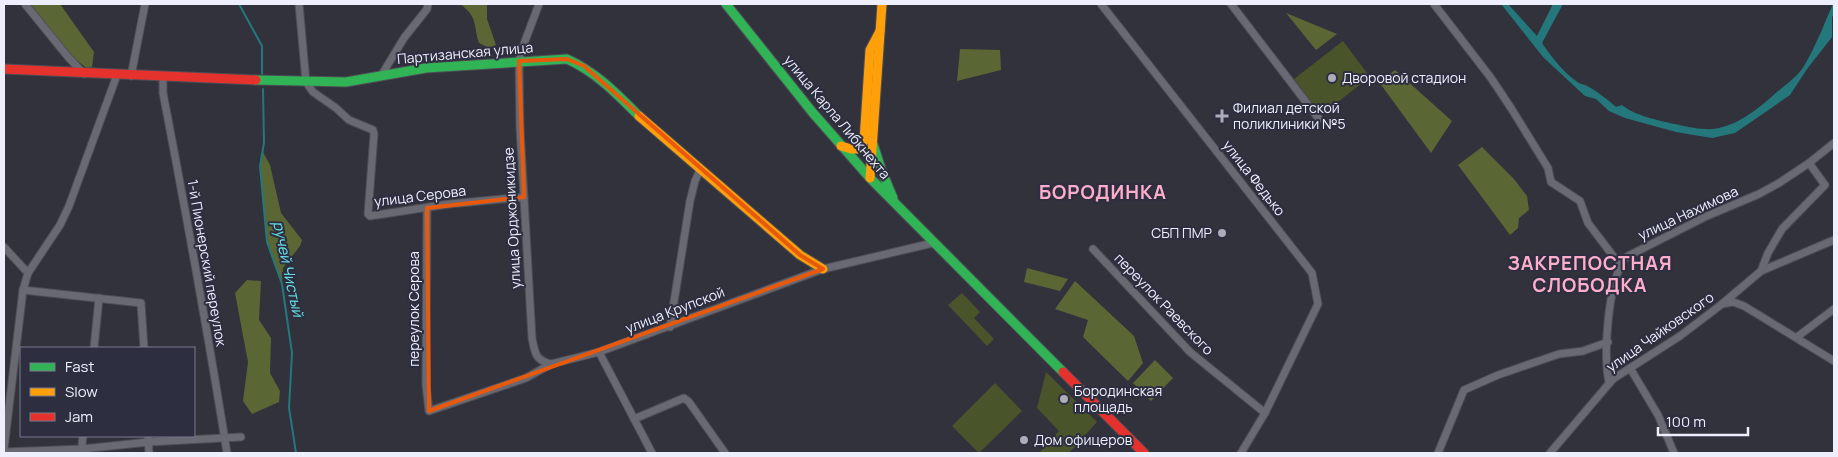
<svg xmlns="http://www.w3.org/2000/svg" width="1838" height="457" font-family="Manrope,sans-serif">
<style>
.green{fill:#4a542a}
.forest{fill:#5b6635}
.water{fill:#24787c}
.lines{fill:none;stroke-linecap:round;stroke-linejoin:round}
.stream{stroke:#24787c;stroke-width:2}
.street-casing{stroke:#4d4d56;stroke-width:9}
.fast-casing{stroke:#4d4d56;stroke-width:11}
.slow-casing{stroke:#4d4d56;stroke-width:11}
.jam-casing{stroke:#4d4d56;stroke-width:11}
.street{stroke:#686972;stroke-width:7}
.fast{stroke:#30b455;stroke-width:9}
.slow{stroke:#ff9f0a;stroke-width:9}
.jam{stroke:#e5322d;stroke-width:9}
.marked{fill:none;stroke:#e8590c;stroke-width:4;stroke-linejoin:round}
.poi-dot{fill:#acadb9;stroke:#2d2e40;stroke-width:2}
.labels{text-anchor:middle;stroke-width:4;stroke-linejoin:round;paint-order:stroke}
.street-label{font-size:14px;fill:#eeeffc;stroke:#2d2e40}
.poi-label{font-size:14px;fill:#eeeffc;stroke:#2d2e40;text-anchor:start}
.water-label{font-size:15px;font-style:italic;fill:#67e7eb;stroke:#2d2e40}
.district-label{font-size:19px;font-weight:bold;letter-spacing:1px;fill:#feaecb;stroke:#2d2e40}
</style>
<rect width="100%" height="100%" fill="#31323c"/>
<g class="green">
<path d="M1343,41L1370,77L1321,115L1294,79Z"/>
<path d="M962,293L980,312L974,318L994,339L987,346L948,305Z"/>
<path d="M1046,372L1097,422L1069,453H1039L1059,431L1037,408Z"/>
<path d="M995,383L1022,411L979,453L952,426Z"/>
</g>
<g class="forest">
<path d="M28,4H60L94,52L92,67L88,69L68,54Z"/>
<path d="M460,4H487V19L496,45L489,48L479,43C473,24 478,17 460,4Z"/>
<path d="M1286,13L1337,34L1316,50Z"/>
<path d="M960,49L1000,50L1001,70L957,81Z"/>
<path d="M1395,70L1452,121L1431,153L1379,82Z"/>
<path d="M1482,147L1514,179L1527,196L1529,210L1519,218L1518,228L1510,235L1458,165Z"/>
<path d="M263,152L270,165L281,213L302,240L300,246L283,268L282,284L267,242L260,166Z"/>
<path d="M1027,268L1068,279L1060,291L1024,282Z"/>
<path d="M247,280L261,281L259,320L271,338L270,373L280,391L279,402L252,414L243,401L248,362L235,293Z"/>
<path d="M1075,281L1134,336L1143,363L1128,381L1083,337L1088,320L1055,309Z"/>
<path d="M1155,360L1173,378L1151,401L1133,383Z"/>
</g>
<path class="water" d="M1501,4H1508L1537,36L1553,4H1563L1542,43C1550,55 1564,73 1576,81C1579,84 1583,84 1587,86C1597,91 1607,99 1616,107L1622,105C1633,115 1660,121 1675,124C1685,126 1695,129 1705,129C1732,131 1758,109 1777,92C1787,84 1798,76 1804,66C1816,46 1824,24 1833,4L1834,14L1832,17V37L1807,69L1790,95L1735,133L1712,138L1676,132L1625,118L1609,111L1596,99L1585,96L1543,57Z"/>
<g class="lines">
<g class="stream">
<path d="M239,4L262,46V74"/>
<path d="M263,89L264,143L260,166L267,242L282,284L292,353L289,408L296,453"/>
</g>
<g class="street-casing">
<g id="street">
<path d="M25,4L68,57L84,74"/>
<path d="M299,4L306,82L313,92L336,108L349,120L373,130L374,134L368,214L370,216L449,204L524,197"/>
<path d="M539,4L525,41L519,61L520,128L532,338C535,353 535,360 551,364"/>
<path d="M1101,4L1312,273L1318,304L1265,413L1241,453"/>
<path d="M1231,4L1319,119"/>
<path d="M1434,4L1491,78L1511,108L1548,168L1551,182L1580,201L1588,223L1620,265"/>
<path d="M131,76L145,4"/>
<path d="M381,76L404,38L427,9L428,4"/>
<path d="M163,77V93C186,213 208,333 227,453"/>
<path d="M427,208L426,385L429,411L526,378L551,364L599,352L823,269L933,243"/>
<path d="M4,247L28,273"/>
<path d="M1093,249L1190,352L1265,413"/>
<path d="M1761,271L1834,240"/>
<path d="M23,290L141,303L144,348"/>
<path d="M1722,304L1733,302L1744,306L1834,361"/>
<path d="M670,327L690,201L695,181L700,170"/>
<path d="M1797,337L1834,309"/>
<path d="M94,348L99,298"/>
<path d="M599,352L652,453"/>
<path d="M1630,368L1658,415L1674,453"/>
<path d="M1609,383C1603,351 1608,289 1623,260L1628,256L1707,216L1759,194L1779,183L1809,163L1834,143"/>
<path d="M634,419L684,398L689,402L725,453"/>
<path d="M148,436L149,453"/>
<path d="M4,449L23,290L28,273L60,225L69,206L117,75"/>
<path d="M4,452L82,449L149,442L241,437"/>
<path d="M81,453L83,436"/>
<path d="M1438,453L1464,390L1498,375L1559,354L1583,351L1608,342"/>
<path d="M1550,453L1613,379L1680,336L1722,304L1761,271L1768,253L1782,229L1825,185L1809,163"/>
</g>
</g>
<g class="fast-casing">
<g id="fast">
<path d="M726,4L813,113L870,178L1063,372"/>
<path d="M256,80L346,82L426,68L567,59C596,72 617,94 639,116"/>
<path d="M872,141L882,172L893,198"/>
</g>
</g>
<g class="slow-casing">
<g id="slow">
<path d="M639,116L800,255L823,269"/>
<path d="M841,146L851,149H857L864,141L870,50L880,31"/>
<path d="M870,178L882,4"/>
</g>
</g>
<g class="jam-casing">
<g id="jam">
<path d="M4,69L256,80"/>
<path d="M1063,372L1144,453"/>
</g>
</g>
<use href="#street" class="street"/>
<use href="#fast" class="fast"/>
<use href="#slow" class="slow"/>
<use href="#jam" class="jam"/>
</g>
<path class="marked" d="M567,59L584,66L800,255L823,269L429,411L427,208L524,197L519,61Z"/>
<g class="poi-dot">
<circle cx="1332" cy="78" r="5"/>
<path d="M1219.5 108.5h5v5h5v5h-5v5h-5v-5h-5v-5h5z"/>
<circle cx="1222" cy="233" r="5"/>
<circle cx="1064" cy="399" r="5"/>
<circle cx="1024" cy="440" r="5"/>
</g>
<g class="labels">
<g class="street-label">
<text transform="translate(465 53) rotate(-5)" y="5">Партизанская улица</text>
<text transform="translate(837 117) rotate(50)" y="5">улица Карла Либкнехта</text>
<text transform="translate(1254 178) rotate(52)" y="5">улица Федько</text>
<text transform="translate(420 196) rotate(-7)" y="5">улица Серова</text>
<text transform="translate(1688 213) rotate(-25)" y="5">улица Нахимова</text>
<text transform="translate(512 218) rotate(-93)" y="5">улица Орджоникидзе</text>
<text transform="translate(207 263) rotate(80)" y="5">1-й Пионерский переулок</text>
<text transform="translate(1164 304) rotate(46)" y="5">переулок Раевского</text>
<text transform="translate(414 309) rotate(-90)" y="5">переулок Серова</text>
<text transform="translate(675 310) rotate(-21)" y="5">улица Крупской</text>
<text transform="translate(1660 332) rotate(-35)" y="5">улица Чайковского</text>
</g>
<g class="poi-label">
<text x="1342" y="83">Дворовой стадион</text>
<text x="1233" y="113">Филиал детской<tspan x="1233" dy="16">поликлиники №5</tspan></text>
<text x="1212" y="238" text-anchor="end">СБП ПМР</text>
<text x="1074" y="396">Бородинская<tspan x="1074" dy="16">площадь</tspan></text>
<text x="1034" y="445">Дом офицеров</text>
</g>
<g class="water-label">
<text transform="translate(288 269) rotate(78)" y="5">ручей Чистый</text>
</g>
<g class="district-label">
<text x="1103" y="199">БОРОДИНКА</text>
<text x="1590" y="270">ЗАКРЕПОСТНАЯ<tspan x="1590" dy="22">СЛОБОДКА</tspan></text>
</g>
</g>
<rect width="1838" height="457" fill="none" stroke="#eeeffc" stroke-width="10"/>
<rect x="20" y="347" width="175" height="90" fill="#2d2e40" stroke="#7a7b8b"/>
<rect x="30" y="363" width="25" height="8" fill="#30b455" stroke="#7a7b8b"/>
<text x="65" y="372" font-size="15" fill="#eeeffc">Fast</text>
<rect x="30" y="388" width="25" height="8" fill="#ff9f0a" stroke="#7a7b8b"/>
<text x="65" y="397" font-size="15" fill="#eeeffc">Slow</text>
<rect x="30" y="413" width="25" height="8" fill="#e5322d" stroke="#7a7b8b"/>
<text x="65" y="422" font-size="15" fill="#eeeffc">Jam</text>
<path d="M1658 427v8h90v-8" fill="none" stroke="#eeeffc" stroke-width="2.5"/>
<text x="1666" y="427" font-size="15" fill="#eeeffc" stroke="#2d2e40" stroke-width="4" paint-order="stroke">100 m</text>
</svg>
